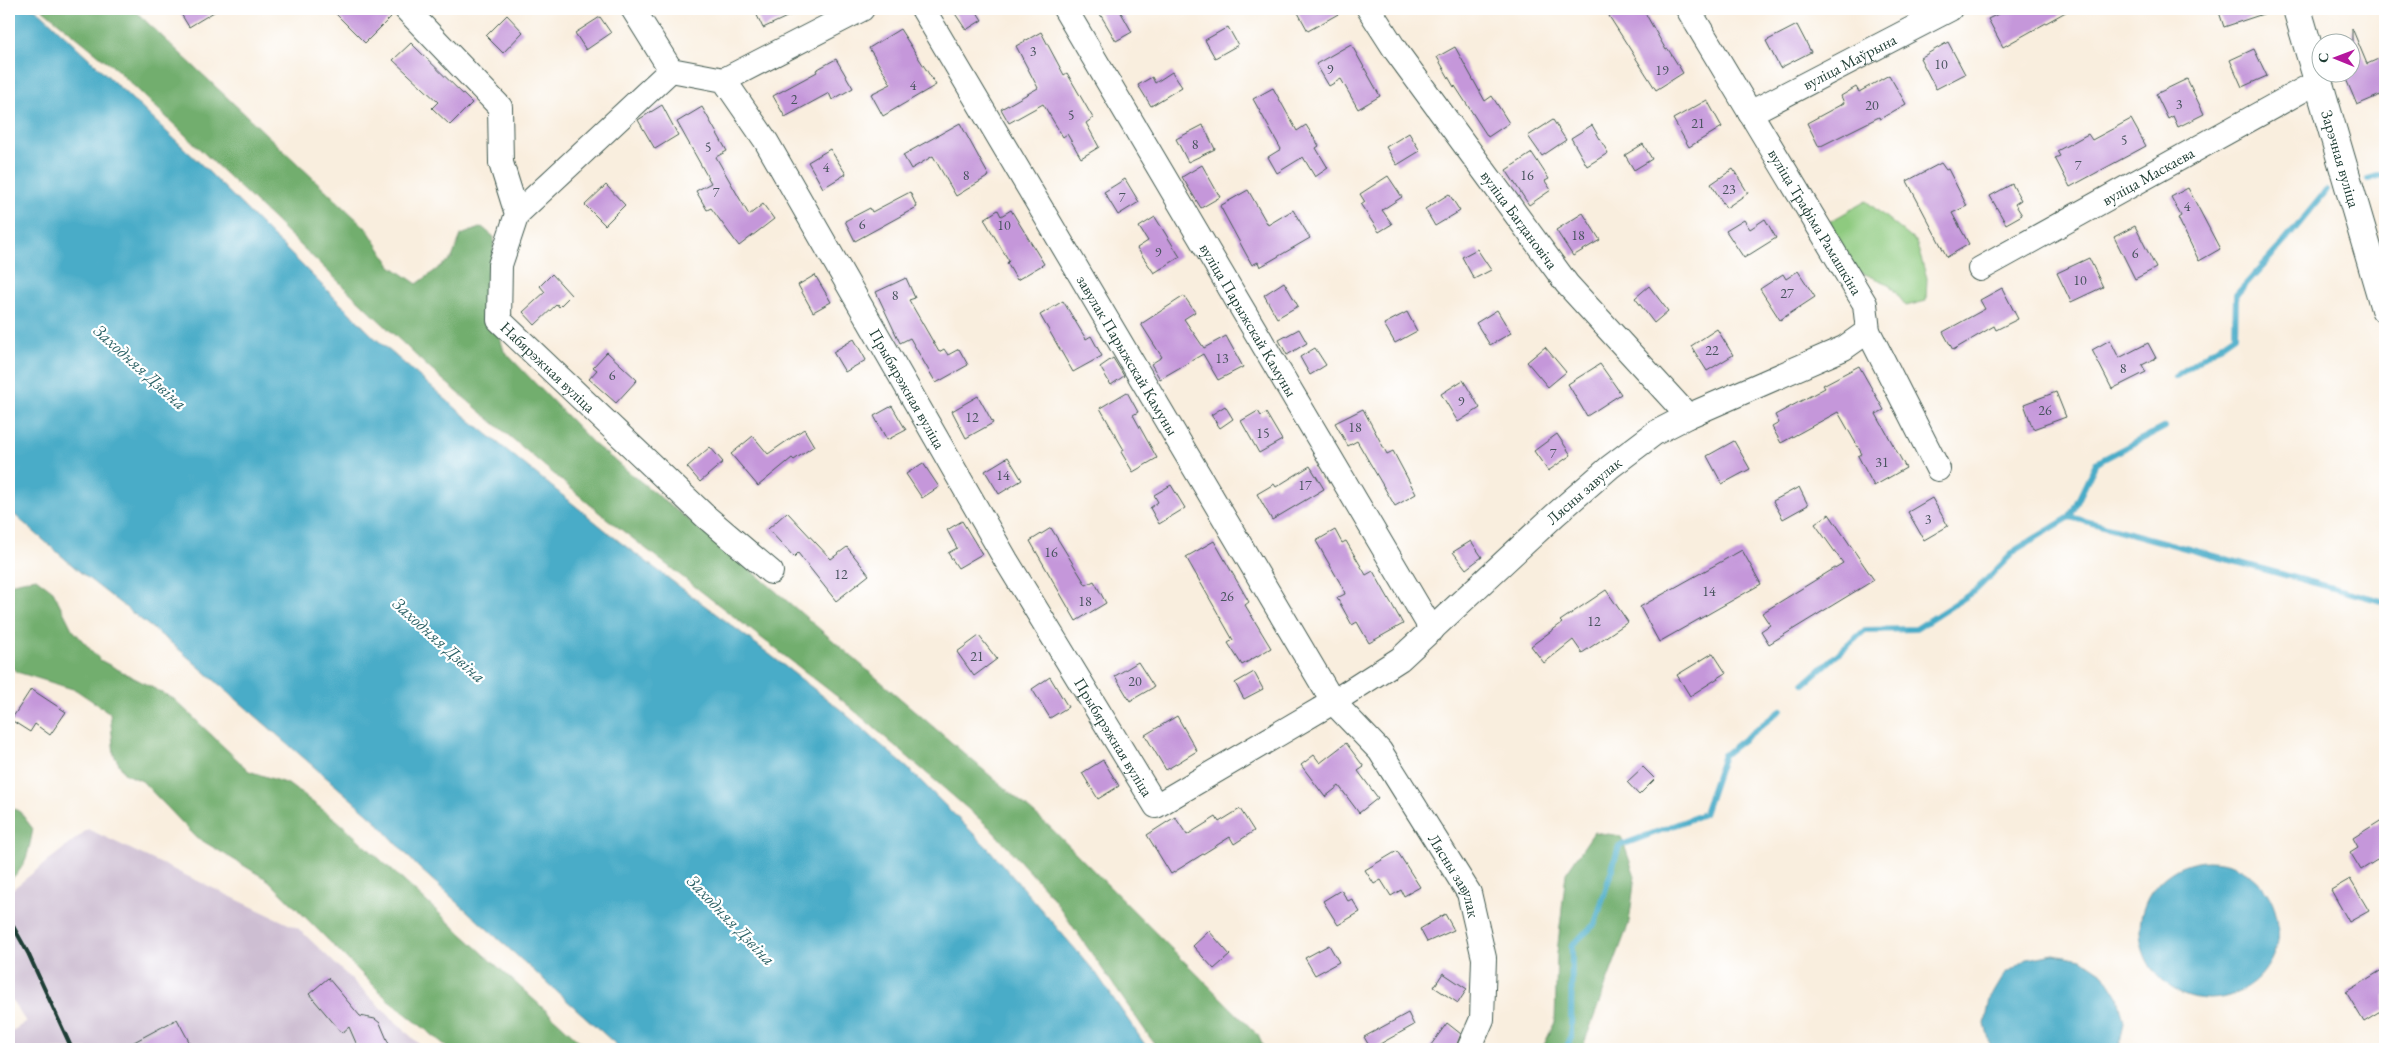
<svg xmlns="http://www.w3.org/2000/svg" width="2394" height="1058" font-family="'EB Garamond',serif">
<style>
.industrial{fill:#cdbed2}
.green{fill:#8eca7f;stroke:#56845a}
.forest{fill:#72ae6e;stroke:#487651}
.water{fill:#49acc8;stroke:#34747e}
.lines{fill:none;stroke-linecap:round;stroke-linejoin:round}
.stream{stroke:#49acc8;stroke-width:6}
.building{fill:#c597da}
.street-casing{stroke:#40584e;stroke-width:26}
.secondary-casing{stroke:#40584e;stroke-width:30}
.street{stroke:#fff;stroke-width:24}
.secondary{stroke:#fff;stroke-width:28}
.rail{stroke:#1f3d34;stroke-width:4}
.labels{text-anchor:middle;stroke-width:4.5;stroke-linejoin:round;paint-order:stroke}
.number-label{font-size:14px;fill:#48545e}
.street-label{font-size:16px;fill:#1f3d34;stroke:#fff}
.water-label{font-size:18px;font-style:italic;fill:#2e6468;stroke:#fff}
</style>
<rect width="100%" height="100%" fill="#fff"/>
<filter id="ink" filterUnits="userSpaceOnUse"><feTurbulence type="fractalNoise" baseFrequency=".02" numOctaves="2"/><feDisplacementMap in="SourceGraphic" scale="10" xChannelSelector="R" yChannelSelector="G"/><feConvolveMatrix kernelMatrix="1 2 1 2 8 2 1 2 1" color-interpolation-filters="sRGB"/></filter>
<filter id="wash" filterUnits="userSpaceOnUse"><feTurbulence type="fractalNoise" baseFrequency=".0096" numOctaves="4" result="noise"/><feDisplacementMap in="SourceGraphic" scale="20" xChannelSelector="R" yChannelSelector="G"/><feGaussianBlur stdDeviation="1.12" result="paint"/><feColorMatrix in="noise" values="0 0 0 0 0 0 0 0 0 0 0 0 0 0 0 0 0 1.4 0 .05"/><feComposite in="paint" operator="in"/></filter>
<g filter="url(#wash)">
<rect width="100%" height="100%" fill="#f9eede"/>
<path class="industrial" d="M88,829L299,929L424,1049H9V1033L26,1022L9,996V892Z"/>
<path class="green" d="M1866,201L1916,242L1927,278L1926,301L1906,306L1889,284L1853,269L1829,222Z"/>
<g class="forest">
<path d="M42,9H133L367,229L391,266L417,284L452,258L461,235L482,227L494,237L491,308L504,351L594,444L758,576L1051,828L1258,1035L1264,1049H1158L1051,895L989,827L843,701L601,514L428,367L116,69Z"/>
<path d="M36,578L53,591L72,629L100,660L174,699L249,771L288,784L338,821L588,1049H450L386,998L268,880L196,837L142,781L124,773L114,755L110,713L76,690L17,672L9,665V584Z"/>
<path d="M9,806L20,812L33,829C29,848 27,869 9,880Z"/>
<path d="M1594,832L1621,836L1635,876L1629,923L1582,1049H1542L1555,1022L1557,953L1566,873Z"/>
</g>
<g class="water">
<path d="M9,9H35L42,14L204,167L375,338L466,417L620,542L751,640L841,710L911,771L988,848L1096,973L1148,1049H621L418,867L374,819L175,646L80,572L9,510Z"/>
<circle cx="2209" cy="930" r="69"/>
<path d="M2054,954L2082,959L2104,974L2118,996L2124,1022L2119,1049H1991L1985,1024L1990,999L2005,974L2027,959Z"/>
</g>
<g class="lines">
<g class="stream">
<path d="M2368,179L2385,174"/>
<path d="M2175,377L2235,335L2236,295L2285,241L2326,191"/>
<path d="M2070,517L2385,602"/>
<path d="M1804,684L1865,630L1916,629L1975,591L2017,549L2070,517L2096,463L2165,427"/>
<path d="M1565,1049L1571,1039L1572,945L1595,924L1619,846L1704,814L1724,755L1781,710"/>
</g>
</g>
<g id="blocks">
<g class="building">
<path d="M178,9H219L189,27Z"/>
<path d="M331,9H383L391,17L365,43Z"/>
<path d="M754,9H804L763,28Z"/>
<path d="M952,9H975L982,20L966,30Z"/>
<path d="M1097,9H1119L1132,32L1116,41Z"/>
<path d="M1296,9H1347L1308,31Z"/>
<path d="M1621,9H1643L1666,50L1668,49L1683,73L1656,90L1609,16Z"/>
<path d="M2008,9H2071L2003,47L1988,19Z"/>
<path d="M2218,9H2268L2269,12L2224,27Z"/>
<path d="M507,15L523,32L503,53L486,36Z"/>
<path d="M600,17L611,33L586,50L575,33Z"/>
<path d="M1797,25L1811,52L1780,68L1766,41Z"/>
<path d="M1228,27L1238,45L1215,58L1205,40Z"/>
<path d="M2352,28L2367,64L2385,56V93L2357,105L2343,72H2352Z"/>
<path d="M900,29L936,85L883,116L871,94L891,84L869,48Z"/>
<path d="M1041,32L1064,75L1067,73L1093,118L1086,123L1099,147L1081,158L1067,134L1063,137L1043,104L1009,123L1001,109L1038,88L1016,46Z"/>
<path d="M1948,42L1965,74L1936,89L1920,58Z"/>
<path d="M411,43L472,103L450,125L432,108L438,102L393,60Z"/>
<path d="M1351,44L1380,96L1358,109L1341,79L1329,86L1316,64Z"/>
<path d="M1455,47L1485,101L1492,96L1509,123L1488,137L1455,86L1454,87L1437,57Z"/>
<path d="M2254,49L2267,76L2242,87L2230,60Z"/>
<path d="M836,59L853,88L832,100L829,93L785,117L773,96L817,72L816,70Z"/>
<path d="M1172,72L1182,87L1151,106L1138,85L1152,77L1155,83Z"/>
<path d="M1889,75L1906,104L1880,119L1879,117L1819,147L1807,123L1844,103L1841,96L1856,87L1859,92Z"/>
<path d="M2187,79L2204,114L2178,127L2173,116L2168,119L2156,94Z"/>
<path d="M1273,88L1297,131L1306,125L1319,146L1316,148L1328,168L1315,177L1303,157L1277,173L1268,157L1281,149L1253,99Z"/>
<path d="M1707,100L1722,127L1689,147L1673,119Z"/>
<path d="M662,105L678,135L655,149L638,120Z"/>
<path d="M702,107L727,151L716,157L749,215L763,204L774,219L739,246L711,208L707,210L696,191L711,183L677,122Z"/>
<path d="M2131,119L2146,146L2070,187L2055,158L2060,156L2057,151L2088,134L2092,140Z"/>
<path d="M1553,120L1566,140L1542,156L1528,136Z"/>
<path d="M960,123L989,176L956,196L933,156L911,169L903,155Z"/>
<path d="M1203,125L1215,149L1188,162L1176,139Z"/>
<path d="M1592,125L1608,153L1587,166L1571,138Z"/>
<path d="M1409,133L1420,151L1397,165L1386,147Z"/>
<path d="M1643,144L1652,159L1634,170L1625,155Z"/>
<path d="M830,149L846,174L823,188L808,162Z"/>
<path d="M1532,153L1549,179L1545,181L1551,190L1529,205L1506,170Z"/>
<path d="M1941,163L1946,170L1948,169L1967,206L1952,213L1969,244L1947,257L1907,181Z"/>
<path d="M1202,165L1220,197L1201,208L1182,177Z"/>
<path d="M1733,169L1748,193L1726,208L1711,184Z"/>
<path d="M1388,176L1402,197L1382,210L1392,224L1379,232L1361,205L1365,202L1360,194Z"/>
<path d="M1125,179L1139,202L1118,215L1104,192Z"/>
<path d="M2012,184L2021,200L2015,204L2022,215L2006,224L1990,196Z"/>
<path d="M606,185L625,205L605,225L585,205Z"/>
<path d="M2188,188L2220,249L2199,261L2178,218L2181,216L2171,197Z"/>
<path d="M1248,190L1268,225L1293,210L1310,238L1260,267L1258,262L1252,265L1220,206Z"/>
<path d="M910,192L917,207L855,241L845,221L870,208L872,212Z"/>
<path d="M1449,194L1460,211L1435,226L1425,209Z"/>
<path d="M998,210L1001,216L1011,210L1044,264L1017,280L1007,263L1009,261L984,219Z"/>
<path d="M1583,213L1600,240L1573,256L1556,230Z"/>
<path d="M1155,217L1180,257L1154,273L1137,248L1148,241L1139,227Z"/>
<path d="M1765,219L1776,238L1744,258L1726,231L1744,220L1750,229Z"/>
<path d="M2135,226L2156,268L2135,279L2114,237Z"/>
<path d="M1477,249L1491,270L1474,279L1462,257Z"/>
<path d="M2089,258L2103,287L2071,302L2057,273Z"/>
<path d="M1798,271L1815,297L1780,320L1760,289L1783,274L1786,279Z"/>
<path d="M552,274L571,295L559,307L557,304L535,325L523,312L545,292L540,286Z"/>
<path d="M815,275L831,302L813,312L798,285Z"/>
<path d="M906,278L915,298L909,300L939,352L944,349L948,355L959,349L968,365L936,383L910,338L900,343L876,292Z"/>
<path d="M1284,282L1298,306L1277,318L1264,295Z"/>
<path d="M1649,286L1668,311L1654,323L1635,298Z"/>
<path d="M2002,288L2018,319L1996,330L1994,326L1953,350L1943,332L1985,309L1980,300Z"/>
<path d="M1184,296L1195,312L1184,319L1204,348L1226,336L1243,367L1218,380L1203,354L1160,379L1151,364L1162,357L1141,324Z"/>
<path d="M1063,301L1086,339L1091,336L1102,356L1073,372L1040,315Z"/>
<path d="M1497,310L1511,333L1490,345L1476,323Z"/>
<path d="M1407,312L1417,331L1395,343L1384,324Z"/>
<path d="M1299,329L1307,343L1287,355L1279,340Z"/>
<path d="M1717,329L1733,355L1707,371L1691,346Z"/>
<path d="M854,339L866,360L845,372L833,352Z"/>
<path d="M2110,340L2119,358L2148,343L2156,358L2142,365L2146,372L2112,389L2092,350Z"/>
<path d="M1545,347L1566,372L1548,387L1527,362Z"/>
<path d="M1315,348L1326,365L1310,375L1300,357Z"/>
<path d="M607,352L637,380L616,403L589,379L597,370L593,367Z"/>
<path d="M1113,358L1124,376L1111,385L1100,367Z"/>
<path d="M1600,364L1621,394L1587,416L1568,384Z"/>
<path d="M1859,366L1884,410L1876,414L1906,468L1874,486L1858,456L1862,454L1838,412L1781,443L1772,427L1779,423L1775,415L1825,388L1823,385Z"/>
<path d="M1463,380L1480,408L1458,422L1441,394Z"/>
<path d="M1127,392L1138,412L1133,415L1157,458L1133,472L1121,452L1124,450L1100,408Z"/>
<path d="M2056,392L2066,417L2033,429L2024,404Z"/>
<path d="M978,396L993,423L966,438L952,411Z"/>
<path d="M892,406L906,430L887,440L874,416Z"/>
<path d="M1225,406L1233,419L1220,428L1211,415Z"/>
<path d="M1363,409L1387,454L1393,451L1416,494L1395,506L1357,441L1348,446L1335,423Z"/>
<path d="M1258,411L1261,416L1266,413L1282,440L1259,453L1241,421Z"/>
<path d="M804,429L814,446L794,460L792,458L758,486L731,454L753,436L768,454Z"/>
<path d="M1557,434L1571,455L1548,471L1534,451Z"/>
<path d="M1734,441L1750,469L1722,484L1707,456Z"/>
<path d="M710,447L723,462L700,482L687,467Z"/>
<path d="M1008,457L1022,480L999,494L985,471Z"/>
<path d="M923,463L939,487L922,498L906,474Z"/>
<path d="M1310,466L1324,489L1272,520L1257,494L1274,484L1276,487Z"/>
<path d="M1171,485L1185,508L1159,524L1150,508L1158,502L1154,495Z"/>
<path d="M1799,487L1808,505L1783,519L1773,501Z"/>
<path d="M1932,498L1948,526L1924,540L1908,512Z"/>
<path d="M787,512L831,559L847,547L869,575L836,601L798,553L794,557L768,529Z"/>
<path d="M1829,514L1874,580L1769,644L1761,631L1770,625L1762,613L1843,563L1815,524Z"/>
<path d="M962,521L982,554L958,568L948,553L957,548L947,530Z"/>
<path d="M1051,528L1086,585L1094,581L1106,603L1076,621L1030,541Z"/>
<path d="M1335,530L1342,543L1346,541L1366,575L1373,571L1403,624L1369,643L1357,622L1352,625L1337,598L1345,594L1343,588L1316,541Z"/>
<path d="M1214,541L1249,602L1245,605L1271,648L1242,665L1228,643L1233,640L1186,557Z"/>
<path d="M1471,541L1482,557L1466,569L1453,552Z"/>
<path d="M1742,550L1761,584L1659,642L1640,607Z"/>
<path d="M1606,590L1628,622L1582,653L1573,640L1544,663L1531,646L1562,623L1560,621Z"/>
<path d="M979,636L997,659L974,676L957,652Z"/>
<path d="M1713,653L1726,673L1690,696L1677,675Z"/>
<path d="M1138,662L1154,687L1130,701L1115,676Z"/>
<path d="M1254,672L1263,689L1244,699L1235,683Z"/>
<path d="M1050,677L1068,707L1050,718L1032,689Z"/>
<path d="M31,689L66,712L50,735L35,724L30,732L11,720Z"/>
<path d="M1177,716L1197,751L1166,770L1145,735Z"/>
<path d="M1346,743L1364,767L1358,771L1378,798L1359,813L1339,786L1325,797L1301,765L1314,755L1320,763Z"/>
<path d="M1103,760L1119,786L1098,799L1082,773Z"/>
<path d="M1643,767L1655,779L1639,795L1627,782Z"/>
<path d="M1240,809L1254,831L1234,844L1230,837L1171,874L1147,835L1175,817L1187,835L1216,817L1219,822Z"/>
<path d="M2385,818V855L2361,870L2350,852L2358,847L2353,838Z"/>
<path d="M1397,851L1420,887L1404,896L1401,890L1391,896L1381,880L1374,884L1365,870Z"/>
<path d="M2350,879L2369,911L2349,922L2331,890Z"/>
<path d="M1341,890L1348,901L1352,899L1360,912L1338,925L1323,901Z"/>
<path d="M1445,914L1454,930L1427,942L1420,929Z"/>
<path d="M1209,931L1230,955L1214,969L1193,946Z"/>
<path d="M1329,945L1339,962L1315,975L1305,958Z"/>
<path d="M2385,968V1009L2364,1022L2346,992Z"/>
<path d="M1443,973L1467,989L1458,1003L1434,987Z"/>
<path d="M328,978L360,1016L375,1019L380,1023L391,1049H366L356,1043L349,1027L342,1033L309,994Z"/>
<path d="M1408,1013L1414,1025L1371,1049L1364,1037Z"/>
<path d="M177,1019L193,1049H121Z"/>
<path d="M1447,1023L1461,1034L1455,1049H1428Z"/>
</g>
</g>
</g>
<g filter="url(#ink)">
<use href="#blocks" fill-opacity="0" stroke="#40584e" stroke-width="1"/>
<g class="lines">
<g class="street-casing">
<g id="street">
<path id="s1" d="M406,9L500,107L501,163L517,214L500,265L499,320L705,516L771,572"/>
<path id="s2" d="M633,9L671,70L724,80L766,141L1006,560L1156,806L1333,702L1400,659L1555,515L1610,467L1655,433L1688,416L1844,348L1868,331"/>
<path id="s3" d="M923,9L1333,702L1380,751L1469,893L1484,958L1482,1019L1469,1049"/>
<path id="s4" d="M1065,9L1432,630"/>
<path id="s5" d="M1369,9L1396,51L1567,284L1688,416"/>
<path id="s6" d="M1688,9L1865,304L1868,331L1938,469"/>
<path d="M724,80L862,9"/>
<path id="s7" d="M1750,113L1950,9"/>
<path d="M517,214L671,70"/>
<path id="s8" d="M1980,269L2317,82"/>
</g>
</g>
<g class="secondary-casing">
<g id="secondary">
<path id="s9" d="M2297,9L2385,309"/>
</g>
</g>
<use href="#street" class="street"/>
<use href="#secondary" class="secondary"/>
<path class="rail" d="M9,919L28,953L72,1049"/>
</g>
</g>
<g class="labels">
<g class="number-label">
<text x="1033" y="56">3</text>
<text x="1941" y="69">10</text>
<text x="1330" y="74">9</text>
<text x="1662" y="75">19</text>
<text x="913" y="90">4</text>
<text x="794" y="104">2</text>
<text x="2179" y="109">3</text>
<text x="1872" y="110">20</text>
<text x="1071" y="120">5</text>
<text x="1698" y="128">21</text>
<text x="2124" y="145">5</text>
<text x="1195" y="149">8</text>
<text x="708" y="152">5</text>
<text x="2078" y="170">7</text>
<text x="826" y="172">4</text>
<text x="966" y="180">8</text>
<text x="1527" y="180">16</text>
<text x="1729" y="194">23</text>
<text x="716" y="197">7</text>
<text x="1122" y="202">7</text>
<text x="2187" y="211">4</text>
<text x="862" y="229">6</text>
<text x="1004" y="230">10</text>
<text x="1578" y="240">18</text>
<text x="1158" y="257">9</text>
<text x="2135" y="258">6</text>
<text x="2080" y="285">10</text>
<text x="1787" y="298">27</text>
<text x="895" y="300">8</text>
<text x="1712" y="355">22</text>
<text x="1222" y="363">13</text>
<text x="2123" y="373">8</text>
<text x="612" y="380">6</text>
<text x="1461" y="406">9</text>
<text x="2045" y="415">26</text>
<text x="972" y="422">12</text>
<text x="1355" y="432">18</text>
<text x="1263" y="438">15</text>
<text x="1553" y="458">7</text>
<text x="1882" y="467">31</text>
<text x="1003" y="480">14</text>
<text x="1305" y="490">17</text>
<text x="1928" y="524">3</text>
<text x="1051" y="557">16</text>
<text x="841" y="579">12</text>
<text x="1709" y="596">14</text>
<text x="1227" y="601">26</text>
<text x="1085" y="606">18</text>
<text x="1594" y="626">12</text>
<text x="977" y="661">21</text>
<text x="1135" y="686">20</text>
</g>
<g class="street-label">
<text dy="6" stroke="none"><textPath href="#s7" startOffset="112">вуліца Маўрына</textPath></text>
<text dy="6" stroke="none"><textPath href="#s9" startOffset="156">Зарэчная вуліца</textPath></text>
<text dy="6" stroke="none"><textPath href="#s8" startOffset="192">вуліца Маскаева</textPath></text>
<text dy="6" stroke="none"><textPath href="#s5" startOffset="259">вуліца Багдановіча</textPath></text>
<text dy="6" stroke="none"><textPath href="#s6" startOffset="248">вуліца Трафіма Рамашкіна</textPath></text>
<text dy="6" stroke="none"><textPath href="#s4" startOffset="361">вуліца Парыжскай Камуны</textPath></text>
<text dy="6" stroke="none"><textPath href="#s3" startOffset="402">завулак Парыжскай Камуны</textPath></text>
<text dy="6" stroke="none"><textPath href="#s1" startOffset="422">Набярэжная вуліца</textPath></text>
<text dy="6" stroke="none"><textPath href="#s2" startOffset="485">Прыбярэжная вуліца</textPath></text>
<text dy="6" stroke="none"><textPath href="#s2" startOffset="1505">Лясны завулак</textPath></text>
<text dy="6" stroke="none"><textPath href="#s2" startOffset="890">Прыбярэжная вуліца</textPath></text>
<text dy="6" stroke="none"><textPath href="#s3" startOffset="1019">Лясны завулак</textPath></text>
</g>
<g class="water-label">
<text transform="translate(140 367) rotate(42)" y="6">Заходняя Дзвіна</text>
<text transform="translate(439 640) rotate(42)" y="6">Заходняя Дзвіна</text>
<text transform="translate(731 920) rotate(46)" y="6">Заходняя Дзвіна</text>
</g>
</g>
<rect width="2394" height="1058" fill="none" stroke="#fff" stroke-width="30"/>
<g transform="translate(2336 58) rotate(271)"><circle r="24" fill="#ffffff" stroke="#a5b1ae"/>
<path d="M0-4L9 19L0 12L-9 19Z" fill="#b5179e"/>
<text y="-8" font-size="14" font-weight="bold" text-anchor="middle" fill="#1f3d34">С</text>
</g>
</svg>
